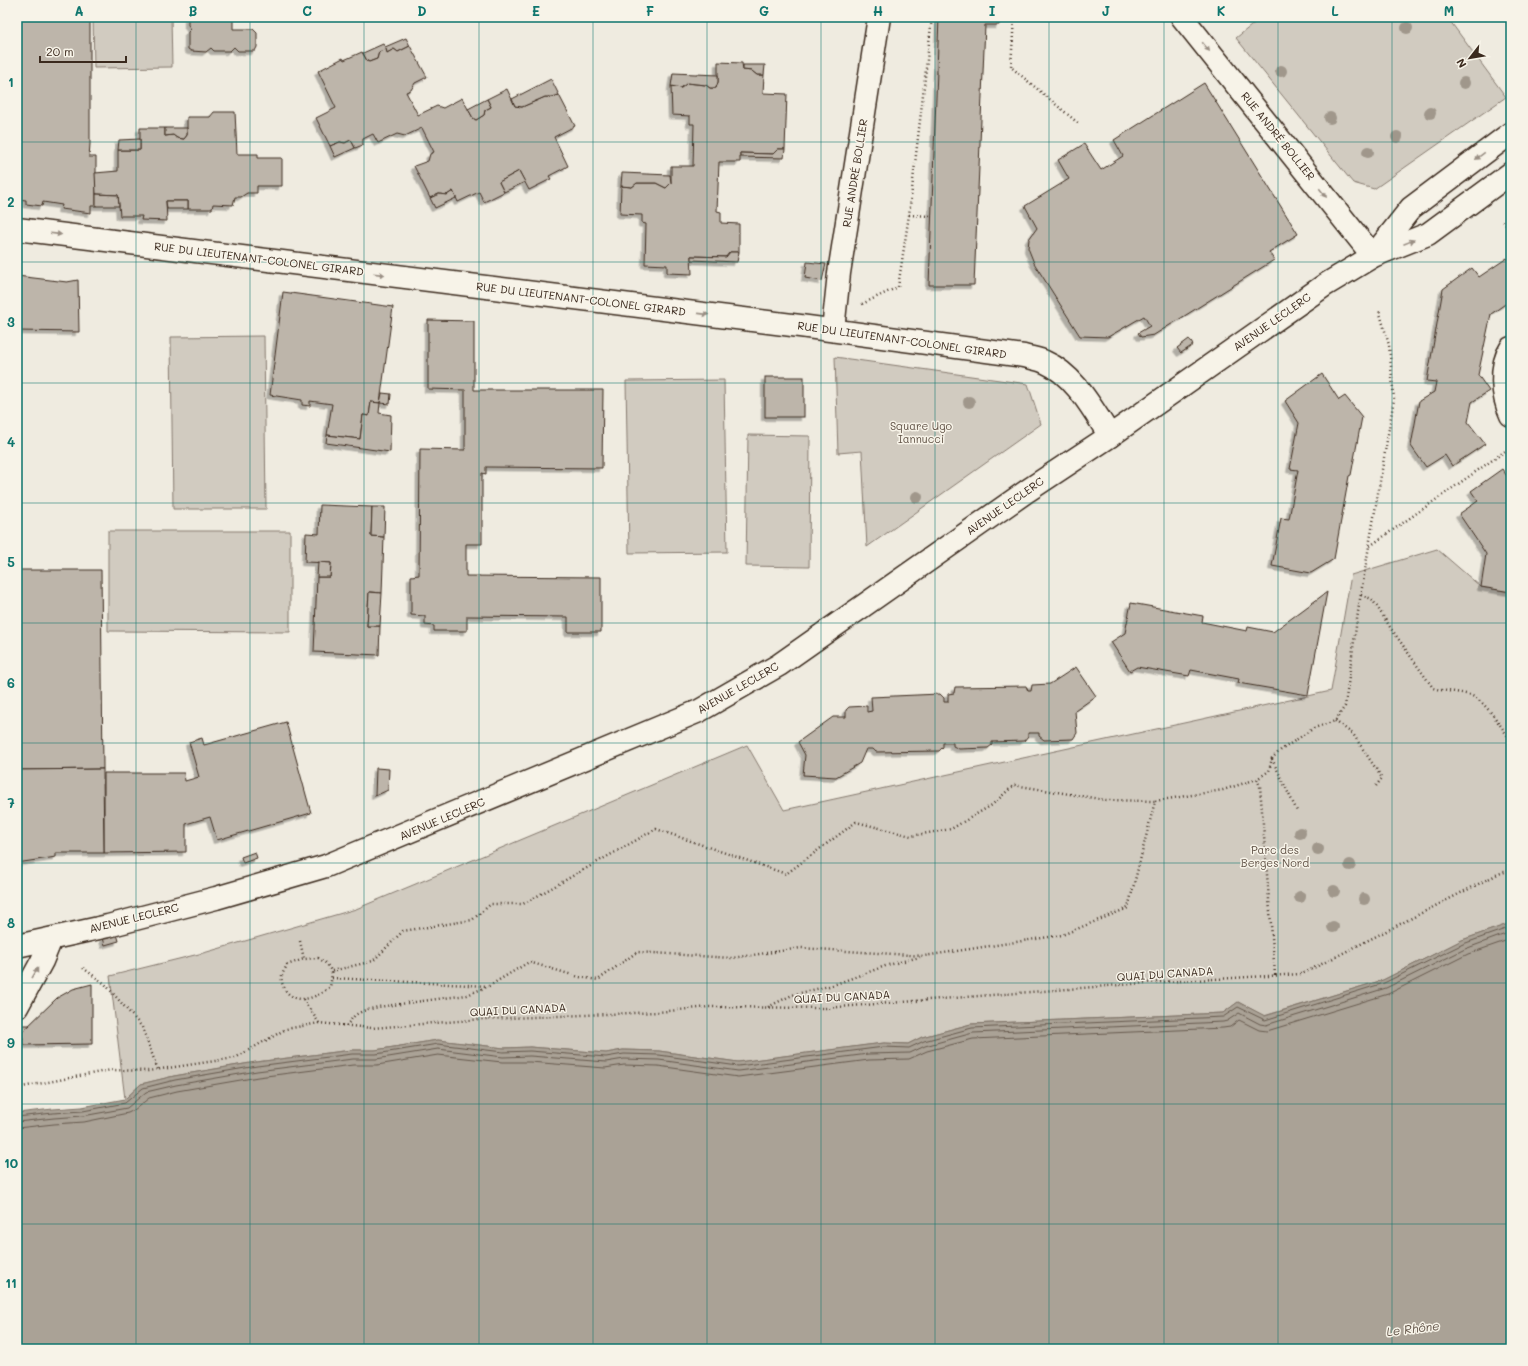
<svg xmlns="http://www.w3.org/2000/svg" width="1528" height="1366" font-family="Mali,sans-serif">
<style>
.green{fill:#d1cbc0;stroke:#867a6f}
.water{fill:#aaa296;stroke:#7e7266}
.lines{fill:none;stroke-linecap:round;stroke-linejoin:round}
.shore{stroke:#675a4e;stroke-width:1}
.building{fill:#bdb5aa;stroke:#3b2a1e;filter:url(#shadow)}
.minor-casing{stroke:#3b2a1e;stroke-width:25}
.major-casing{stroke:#3b2a1e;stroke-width:25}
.path{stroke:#3b2a1e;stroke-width:2.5;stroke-dasharray:1 3;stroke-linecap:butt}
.minor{stroke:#f7f3e8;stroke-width:22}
.major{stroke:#f7f3e8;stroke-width:22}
.tree{fill:#a0978b}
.oneway{fill:#998e83}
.grid{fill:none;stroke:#0f766e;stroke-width:1;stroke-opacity:0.55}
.labels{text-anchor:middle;stroke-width:3;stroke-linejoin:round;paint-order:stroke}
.street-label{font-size:11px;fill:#3b2a1e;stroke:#f7f3e8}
.park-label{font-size:11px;fill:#605246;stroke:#f7f3e8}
.water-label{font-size:12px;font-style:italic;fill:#625448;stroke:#f7f3e8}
.neatline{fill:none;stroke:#0f766e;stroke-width:1.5}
.grid-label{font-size:13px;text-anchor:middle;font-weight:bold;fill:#0f766e}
</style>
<defs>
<filter id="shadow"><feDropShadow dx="-3.5" dy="3.5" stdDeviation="0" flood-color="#0004"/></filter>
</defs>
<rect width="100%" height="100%" fill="#efebe0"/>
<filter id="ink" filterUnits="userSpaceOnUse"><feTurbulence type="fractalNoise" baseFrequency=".025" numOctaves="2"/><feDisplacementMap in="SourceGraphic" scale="8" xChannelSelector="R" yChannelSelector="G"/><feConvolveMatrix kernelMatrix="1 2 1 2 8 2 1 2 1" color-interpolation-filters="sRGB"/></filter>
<g filter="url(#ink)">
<g class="green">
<path d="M93,17H171L172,67L94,68Z"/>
<path d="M1262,17H1447L1506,97L1374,189L1353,183L1236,38Z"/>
<path d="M264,336L266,509H173L171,337Z"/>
<path d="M835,357L1028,384L1041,424L867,547L862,451L838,453Z"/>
<path d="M724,380L727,552L629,553L626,381Z"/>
<path d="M748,435L810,436L809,567L746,566Z"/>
<path d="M108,531H290V632L108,631Z"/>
<path d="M1437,549L1481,587L1511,592V923L1462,940L1383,980L1264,1016L1238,1002L1223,1013L971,1024L922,1037L908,1044L884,1043L738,1062L659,1051L623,1050L606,1053L530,1047L504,1048L438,1040L375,1050H352L256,1062L174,1076L141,1084L125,1099L110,976L207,952L356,909L747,745L784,810L1331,691L1351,575Z"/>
</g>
<path class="water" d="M1511,923V1349H17V1113L53,1109L82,1107L125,1099L141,1084L174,1076L256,1062L352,1050H375L438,1040L504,1048L530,1047L606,1053L623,1050L659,1051L738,1062L867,1045L884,1043L908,1044L922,1037L971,1024L1223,1013L1238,1002L1265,1016L1383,980L1462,940Z"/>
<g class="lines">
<g class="shore">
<path d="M17,1117L53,1113L83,1111L125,1103L143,1088L175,1080L257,1066L352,1054H376L438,1044L503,1052L530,1051L606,1057L624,1054L659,1055L738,1066L868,1049L884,1047L909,1048L924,1041L972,1028L1223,1017L1238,1007L1265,1020L1384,983L1463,944L1511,927"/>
<path d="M17,1122L54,1118L83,1116L127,1108L146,1092L176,1085L257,1071L353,1059H376L438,1049L503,1057L530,1056L606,1062L624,1059L659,1060L738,1071L868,1054L910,1053L925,1046L973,1033L1223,1022L1227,1021L1239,1013L1260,1024L1266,1025L1386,988L1465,949L1511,932"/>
<path d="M17,1128L54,1124L84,1122L128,1113L134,1110L149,1098L177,1091L258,1077L353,1065H377L438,1055L502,1062H530L605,1068L624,1065L658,1066L738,1077L869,1060L909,1059L927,1051L973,1039L1223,1028L1230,1027L1239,1020L1259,1030L1267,1031L1388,994L1468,954L1511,939"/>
</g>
</g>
<g class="building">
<path d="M17,17H90V144L89,157H96V206H91V213L61,209L62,205L43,202L42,206L26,204V200L17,199Z"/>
<path d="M188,17H233V29H253L257,33V47L255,51H238L234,47L230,51H214L211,48L206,52L191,51L188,49V32L191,29L188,25Z"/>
<path d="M939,17H1000L999,25H985L974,285H929Z"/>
<path d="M406,38L410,46L398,52L394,49L387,53L386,49L379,52L377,59L369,62L367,61L363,53L383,44L385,47Z"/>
<path d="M410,46L427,77L415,83L411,90L406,92L418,115L437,106L443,108L462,98L473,118L476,120L484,115L485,110L491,107L487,99L507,89L515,106L522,107L545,97H552L559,95L575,126L554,137L568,166L549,176L551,179L529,190L519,171L499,182L504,192L484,202L479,192L458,202L453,191L447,195L439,194L430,198L414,166L428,161L430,154L434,152L422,128L405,136L397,134L378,143L373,134L363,139V145L355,148L351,140L345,143L340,142L330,146L316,118L336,108L318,71L343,58L344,60L362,52L367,61L369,62L377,59L379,52L386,49L387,53L394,49L398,52Z"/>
<path d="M718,62L742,63L743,70L752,71L757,75H764L763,93L787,94L785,149H778L773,154L740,153V162H719L717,211L721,212V223L739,224V252H730L726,257L691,256L692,274L667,273V265L645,264L646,224L642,223V215L620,214L621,186L632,187L637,183H656L666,188L671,183V166H693L694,124H690V116L672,115L671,86L681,88L687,83L706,85L710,88H716L718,82Z"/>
<path d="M743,65H765L764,75H757L752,71L743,70Z"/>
<path d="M673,73L718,75V82L716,88H710L706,85L687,83L681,88L671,86Z"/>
<path d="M551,79L559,95L552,97H545L522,107L515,106L512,99Z"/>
<path d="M1204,83L1298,234L1269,252L1274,260L1154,335L1141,337L1138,333L1150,326L1144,316L1108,337L1080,336L1034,263L1028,248L1029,239L1037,228L1025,206L1069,179L1058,160L1084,144L1101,170L1123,156L1114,140Z"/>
<path d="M487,99L491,107L485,110L484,115L476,120L473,118L468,109Z"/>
<path d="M214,112H235L237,154H258V158H282V186H257V193H247L241,197H235L233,205L213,204L212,209H188V201H166L167,221L141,220L142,216H120L118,195L96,194L95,173L118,171V150H140V128H165V136L173,135L177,138L184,139L187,135V117H210Z"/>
<path d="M165,128H187V135L184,139L177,138L173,135L165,136Z"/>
<path d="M140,139V150H118L119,140Z"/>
<path d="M351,140L355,148L335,157L330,146L340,142L345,143Z"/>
<path d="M778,149H785L784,158L740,157V153L773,154Z"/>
<path d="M519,171L525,182L504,192L499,182Z"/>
<path d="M622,173L670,175L671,183L666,188L656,183H637L632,187L621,186Z"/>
<path d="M453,191L456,198L435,208L430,198L439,194L447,195Z"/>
<path d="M96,194L118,195L119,206H96Z"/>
<path d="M166,201H188V209H167Z"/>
<path d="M730,252H739L737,262L691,260V256L726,257Z"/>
<path d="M1507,258L1511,263V300L1491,314L1478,375L1489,391L1472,402L1468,422L1485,444L1452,466L1445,455L1426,467L1411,446L1419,401L1434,392L1436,382L1427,381L1443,289L1472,268L1479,277Z"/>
<path d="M807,262L826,264L822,281L805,278Z"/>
<path d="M17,276L67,282L78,280L79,332L17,331Z"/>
<path d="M283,292L393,307L380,403L371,402L369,416L363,415L360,439L327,435L332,404L310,401V406L302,405V400L270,395Z"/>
<path d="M428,320L474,321V390H603L602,468L486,467V474L482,473V544H466V576L601,577V632H568V617L467,616V631H434V626L425,625V616L411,615V576L419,575L420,449L465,450V390L428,389Z"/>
<path d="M1189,339L1193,345L1181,353L1177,348Z"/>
<path d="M1322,374L1339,400L1345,396L1362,417L1351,475L1349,476L1334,559L1311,573L1272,566L1281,518L1289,519L1298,470L1290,469L1299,423L1285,401Z"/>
<rect x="765" y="377" width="39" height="40"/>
<path d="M382,393L391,394L390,404L380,403Z"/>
<path d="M371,402L380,403L379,413L391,415L390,452L326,443L327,435L360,439L363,415L369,416Z"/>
<path d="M17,440L19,570H17Z"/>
<path d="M1502,469L1511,482V592L1481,587L1486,554L1459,514L1478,501L1471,491Z"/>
<path d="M320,505L372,507L371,536L384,537L382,593L369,592L367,626H380L379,655L314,652L317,577H330L331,563L305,562L306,533L319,534Z"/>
<path d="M372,507H385L384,537L371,536Z"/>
<path d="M318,562L331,563L330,577H317Z"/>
<path d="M17,570H101L103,769L17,770Z"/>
<path d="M369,592L382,593L380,626H367Z"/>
<path d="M1327,592L1308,695L1238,683L1239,679L1191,670L1189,676L1137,667L1130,671L1111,642L1125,633L1131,603L1203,616L1202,622L1247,631L1248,627L1273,632Z"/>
<path d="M1076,667L1096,696L1075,711L1077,733L1073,739L1044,740L1039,736V733H1028V736L1024,741L992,742V745L988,748L959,749L953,746V743H943V747L939,751L876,752L873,749H866L860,763L836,777L803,775L805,755L798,742L833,717H846V710L849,707L867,706V712L872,711L871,697L940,694L944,698V702H948V694L954,693L955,687L1026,686L1028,691H1031L1032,685L1050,684Z"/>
<path d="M286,722L311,813L217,840L210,817L186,824V852L104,853V773H184L185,781L199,777L189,742L202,738L204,745Z"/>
<path d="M376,768L389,769L388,790L375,796Z"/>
<path d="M103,769L104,853H56V857L17,863V770Z"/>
<path d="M255,852L257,858L243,863L241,857Z"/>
<path d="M117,934L119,941L105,945L103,938Z"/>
<path d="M92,984V1044L23,1045L22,1032L57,998L73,989Z"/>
<path d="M17,1025H30L22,1032L23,1040L17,1045Z"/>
</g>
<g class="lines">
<g class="minor-casing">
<g id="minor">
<path d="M1182,17L1373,256"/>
<path d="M17,229L800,326L1024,356C1031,358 1039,359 1045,362C1075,375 1093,410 1110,436"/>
<path d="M833,330L839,273L879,17"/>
<path d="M1511,348C1499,366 1502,396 1511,415"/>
<path d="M17,1007L42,961L51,939"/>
</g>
</g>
<g class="major-casing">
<g id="major">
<path d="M1374,255L1411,208L1511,133"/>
<path d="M17,946L108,926L216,898L326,866L699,711L779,665L1027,491L1110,436L1325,285L1373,256L1428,234L1511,173"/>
</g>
</g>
<g class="path">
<path d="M1014,17L1011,67L1078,123"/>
<path d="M909,215L932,216"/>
<path d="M1503,221L1511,232"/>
<path d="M862,304L898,287L909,215L932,17"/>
<path d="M1370,546L1511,447"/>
<path d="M1361,595L1372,599L1392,630L1433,688C1445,692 1460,691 1472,696C1487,703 1502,728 1511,741"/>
<path d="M1335,721L1353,734L1382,778L1376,786"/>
<path d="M1272,759L1297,811"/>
<path d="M300,941L304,959"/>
<path d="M318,958C332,966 333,972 330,987C322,993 312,999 302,999C290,999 280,988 282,976C282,973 286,968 287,965L304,959Z"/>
<path d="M83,968L105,984L142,1027L158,1070"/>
<path d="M332,971L373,961L403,931L472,920L491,904H523L656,829L786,874L856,822L911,836L951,829L992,805L1014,785L1106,800L1155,801"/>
<path d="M1275,975L1260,786L1257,779L1269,771L1272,758L1281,750L1314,728L1335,721L1345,706L1359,605L1394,399L1389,345L1379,310"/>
<path d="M332,978L488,986"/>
<path d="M303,999L319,1023"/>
<path d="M768,1007L792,995L833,985L888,965L920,957"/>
<path d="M346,1026L355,1015L363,1011L378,1007L467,995L489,986L529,962L579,977L598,980L637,952L732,958L801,948L924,956L1062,935L1128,908L1155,801L1223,790L1257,779"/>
<path d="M17,1088L111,1070L148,1071L235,1058L286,1029L319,1023L372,1028L484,1019L658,1012L709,1007L826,1008L1145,983L1302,974L1498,874L1511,870"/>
</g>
<use href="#minor" class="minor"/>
<use href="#major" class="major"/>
</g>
<g class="tree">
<circle cx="1407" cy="28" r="6"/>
<circle cx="1281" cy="71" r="6"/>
<circle cx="1464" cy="83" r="6"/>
<circle cx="1430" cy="113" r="6"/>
<circle cx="1330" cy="118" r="6"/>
<circle cx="1397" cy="137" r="6"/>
<circle cx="1368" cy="152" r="6"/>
<circle cx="969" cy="402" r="6"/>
<circle cx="917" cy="497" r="6"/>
<circle cx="1300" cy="833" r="6"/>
<circle cx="1318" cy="849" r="6"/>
<circle cx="1350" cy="865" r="6"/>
<circle cx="1334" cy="891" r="6"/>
<circle cx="1300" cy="897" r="6"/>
<circle cx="1364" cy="899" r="6"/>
<circle cx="1333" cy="927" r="6"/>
</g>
<defs><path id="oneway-solid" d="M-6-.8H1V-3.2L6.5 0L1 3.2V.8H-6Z"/></defs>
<g class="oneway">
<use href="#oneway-solid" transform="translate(1206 47) rotate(51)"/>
<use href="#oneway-solid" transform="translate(1480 156) rotate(143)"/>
<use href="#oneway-solid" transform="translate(1323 193) rotate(52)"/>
<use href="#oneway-solid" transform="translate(56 234) rotate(7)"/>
<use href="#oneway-solid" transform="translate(1409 242) rotate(-22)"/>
<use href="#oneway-solid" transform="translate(379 274) rotate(7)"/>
<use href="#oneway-solid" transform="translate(703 314) rotate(7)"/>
<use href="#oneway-solid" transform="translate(35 973) rotate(-60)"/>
</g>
</g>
<path class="grid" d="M136,17V1349M250,17V1349M364,17V1349M479,17V1349M593,17V1349M707,17V1349M821,17V1349M935,17V1349M1049,17V1349M1164,17V1349M1278,17V1349M1392,17V1349M17,142H1511M17,262H1511M17,383H1511M17,503H1511M17,623H1511M17,743H1511M17,863H1511M17,983H1511M17,1104H1511M17,1224H1511"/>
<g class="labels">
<g class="street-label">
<text transform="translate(1278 136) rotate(51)" y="4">RUE ANDRÉ BOLLIER</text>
<text transform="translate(855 173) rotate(-81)" y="4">RUE ANDRÉ BOLLIER</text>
<text transform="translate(259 259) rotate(7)" y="4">RUE DU LIEUTENANT-COLONEL GIRARD</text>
<text transform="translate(581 299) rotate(7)" y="4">RUE DU LIEUTENANT-COLONEL GIRARD</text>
<text transform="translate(1272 322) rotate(-35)" y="4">AVENUE LECLERC</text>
<text transform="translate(902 340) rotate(8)" y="4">RUE DU LIEUTENANT-COLONEL GIRARD</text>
<text transform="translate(1005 506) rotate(-35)" y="4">AVENUE LECLERC</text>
<text transform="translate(738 688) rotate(-30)" y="4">AVENUE LECLERC</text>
<text transform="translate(442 819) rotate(-23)" y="4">AVENUE LECLERC</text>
<text transform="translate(134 918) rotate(-14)" y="4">AVENUE LECLERC</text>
<text transform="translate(1165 974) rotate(-4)" y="4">QUAI DU CANADA</text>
<text transform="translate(842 997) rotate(-3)" y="4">QUAI DU CANADA</text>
<text transform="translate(518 1010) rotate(-3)" y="4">QUAI DU CANADA</text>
</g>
<g class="park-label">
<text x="921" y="430">Square Ugo<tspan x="921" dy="13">Iannucci</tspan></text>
<text x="1275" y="854">Parc des<tspan x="1275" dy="13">Berges Nord</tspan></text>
</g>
<g class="water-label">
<text transform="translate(1413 1329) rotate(-7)" y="4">Le Rhône</text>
</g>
</g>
<rect width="1528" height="1366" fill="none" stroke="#f7f3e8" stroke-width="44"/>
<g transform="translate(1470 58) rotate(239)" stroke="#f7f3e8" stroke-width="3" paint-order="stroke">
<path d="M0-3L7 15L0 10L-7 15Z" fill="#3b2a1e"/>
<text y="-6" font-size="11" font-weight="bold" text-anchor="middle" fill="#3b2a1e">N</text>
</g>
<path d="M40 56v6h86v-6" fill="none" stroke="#3b2a1e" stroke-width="2"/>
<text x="46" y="56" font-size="12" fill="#3b2a1e" stroke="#f7f3e8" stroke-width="3" paint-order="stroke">20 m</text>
<rect x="22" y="22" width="1484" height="1322" class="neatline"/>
<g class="grid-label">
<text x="79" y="16">A</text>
<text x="193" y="16">B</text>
<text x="307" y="16">C</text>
<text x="422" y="16">D</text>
<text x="536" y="16">E</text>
<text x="650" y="16">F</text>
<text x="764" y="16">G</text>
<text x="878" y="16">H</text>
<text x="992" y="16">I</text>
<text x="1106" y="16">J</text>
<text x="1221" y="16">K</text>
<text x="1335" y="16">L</text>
<text x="1449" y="16">M</text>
<text x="11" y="87">1</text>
<text x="11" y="207">2</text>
<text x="11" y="327">3</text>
<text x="11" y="447">4</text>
<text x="11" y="567">5</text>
<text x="11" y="688">6</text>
<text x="11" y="808">7</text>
<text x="11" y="928">8</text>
<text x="11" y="1048">9</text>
<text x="11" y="1168">10</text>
<text x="11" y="1288">11</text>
</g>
</svg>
